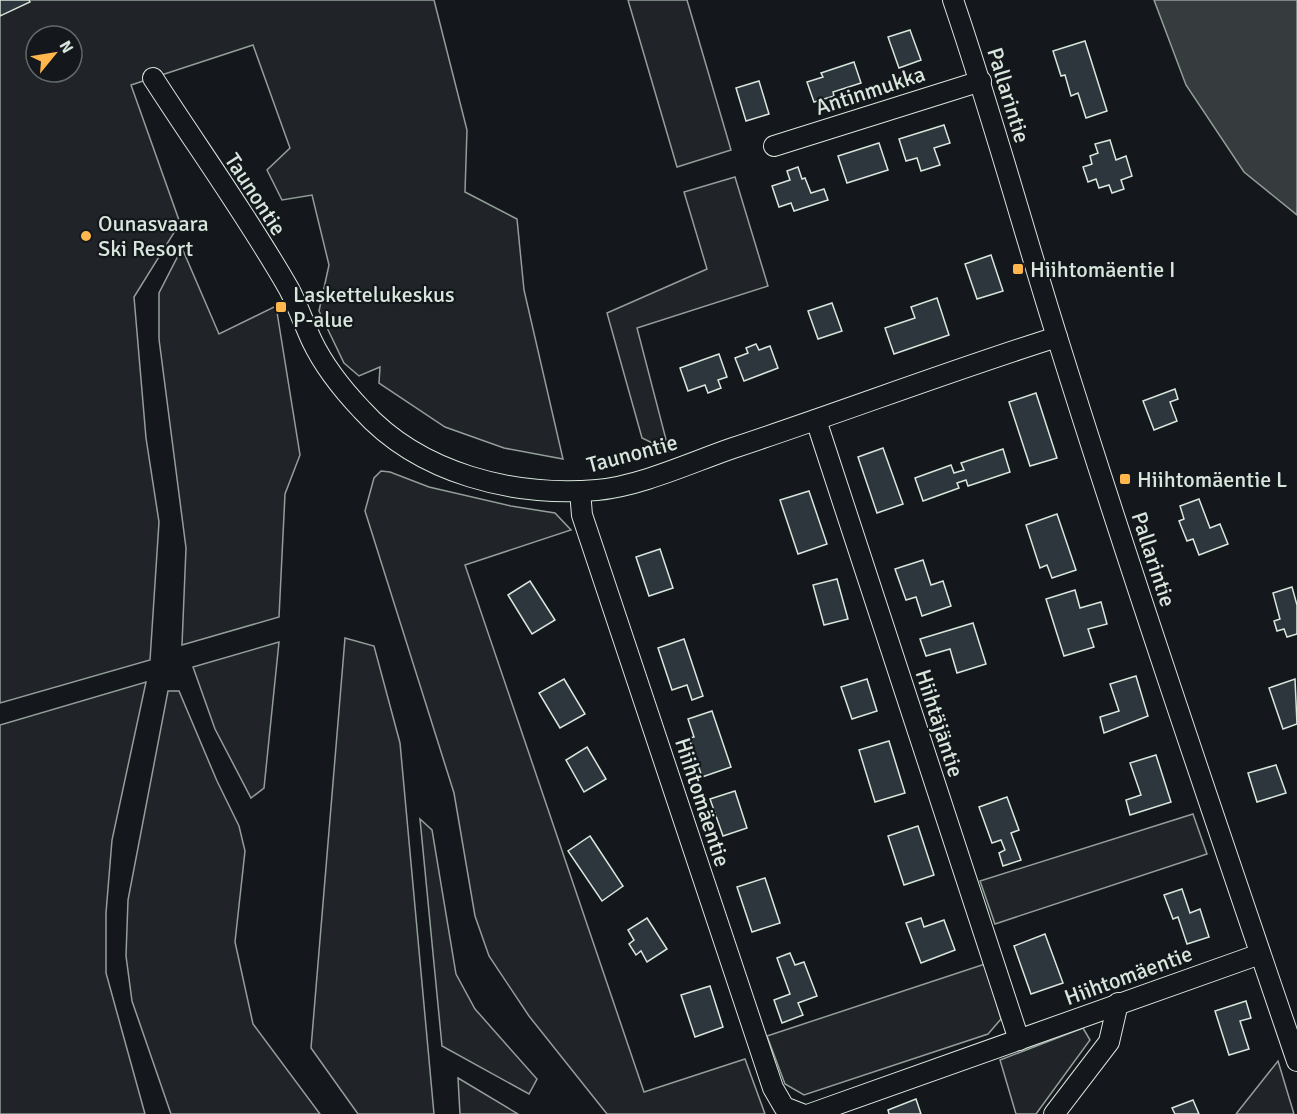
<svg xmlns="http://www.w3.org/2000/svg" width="1297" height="1114" font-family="Signika,sans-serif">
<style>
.green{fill:#202428;stroke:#939e99;stroke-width:1.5;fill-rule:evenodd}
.water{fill:#363b3e;stroke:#939e99;stroke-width:1.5}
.building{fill:#2c363c;stroke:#d8e6dc;stroke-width:1.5}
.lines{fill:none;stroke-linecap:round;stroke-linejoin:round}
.minor-casing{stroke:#d8e6dc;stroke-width:22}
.minor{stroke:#14181c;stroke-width:20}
.poi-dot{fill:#ffb74d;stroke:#14181c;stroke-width:2}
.labels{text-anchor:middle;stroke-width:4.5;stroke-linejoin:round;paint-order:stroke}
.street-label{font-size:22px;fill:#d8e6dc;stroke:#14181c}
.poi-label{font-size:22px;fill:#d8e6dc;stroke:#14181c;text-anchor:start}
</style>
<rect width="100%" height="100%" fill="#14181c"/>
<g class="green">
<path d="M0,0H434L467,130L465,192L517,219L524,290L563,459L504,448L445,427L379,383L380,367L359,376L344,363L319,311L329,265L312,195L282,200L267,170L290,148L253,45L131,85L180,223L134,297L146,438L159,522L150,660L0,703ZM36,36H72V72H36Z"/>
<path d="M628,0H687L731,150L677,167Z"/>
<path d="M735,177L768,286L637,328L669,451L642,438L607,313L707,269L684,192Z"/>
<path d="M182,248L219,334L276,306L300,455L285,494L279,617L182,645L186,548L159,339V293Z"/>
<path d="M381,471L390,472L429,487L511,506L555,513L571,530L465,565L644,1092L745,1059L765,1114H607L529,1016L489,956L475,916L454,793L365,511L374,478Z"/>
<path d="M345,638L374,646L400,743L434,1114H358L311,1048Z"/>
<path d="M279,642L264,788L251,798L215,729L193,667Z"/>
<path d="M146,682L112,840L106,913V973L145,1114H0V725Z"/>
<path d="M168,691H179L217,781L239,826L245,851L235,942L253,1024L320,1114H171L132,1001L126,956L128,900Z"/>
<path d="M1193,814L1207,854L995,924L980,881Z"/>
<path d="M420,819L432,830L456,974L475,1009L537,1079L529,1094L442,1046Z"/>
<path d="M985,964L1001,1019L988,1034L804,1095L785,1084L767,1036Z"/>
<path d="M1083,1028L1090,1040L1036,1114H1016L1000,1060Z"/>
<path d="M1278,1061L1294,1114H1236Z"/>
<path d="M458,1078L518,1114H460Z"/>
</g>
<path class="water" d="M1154,0H1297V215L1244,172L1186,85Z"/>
<g class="building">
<path d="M0,0H29L30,2L0,16Z"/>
<path d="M910,30L921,60L899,68L888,37Z"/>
<path d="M1085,41L1107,111L1086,118L1078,93L1071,96L1065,75L1061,76L1053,51Z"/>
<path d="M854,62L861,83L833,92L834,96L814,102L807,82L823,77L821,73Z"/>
<path d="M759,81L769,114L746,121L736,88Z"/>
<path d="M944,125L950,143L934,148L940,165L921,171L917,158L906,161L899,139Z"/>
<path d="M1110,140L1116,160L1126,156L1132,176L1121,180L1124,189L1112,193L1109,185L1099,188L1096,179L1088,182L1083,167L1092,164L1090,156L1098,153L1095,144Z"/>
<path d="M879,143L888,170L847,183L838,156Z"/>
<path d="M798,167L802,179L805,178L811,193L824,189L828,200L794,211L791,203L779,207L772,186L790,180L787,171Z"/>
<path d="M991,255L1003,291L977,299L965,264Z"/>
<path d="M937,298L949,335L894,354L885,328L915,318L911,307Z"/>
<path d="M832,303L842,331L818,339L808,311Z"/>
<path d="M756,344L759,350L770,346L778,368L744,381L735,358L748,353L746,348Z"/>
<path d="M719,354L727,377L718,380L721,388L708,393L705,385L688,391L680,368Z"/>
<path d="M1175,389L1178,399L1170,402L1177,421L1154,430L1143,401Z"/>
<path d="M1036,393L1057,458L1030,466L1009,402Z"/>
<path d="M883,448L903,504L877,513L858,457Z"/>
<path d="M1003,449L1010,472L968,486L966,480L957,483L959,488L923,501L915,478L951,465L954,473L964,470L961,463Z"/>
<path d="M809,491L827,544L798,554L780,500Z"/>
<path d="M1199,499L1210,528L1220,524L1228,544L1199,555L1193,539L1187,541L1179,521L1184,519L1180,506Z"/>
<path d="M1057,514L1076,570L1052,578L1047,565L1040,568L1026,525Z"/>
<path d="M660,549L673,588L649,596L636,557Z"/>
<path d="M923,560L931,585L943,581L951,606L922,616L916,597L906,600L895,569Z"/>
<path d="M837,579L848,619L824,625L813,585Z"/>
<path d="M530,581L555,620L532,634L508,595Z"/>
<path d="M1292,587L1297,605V634L1287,637L1284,629L1277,631L1274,621L1280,619L1273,593Z"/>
<path d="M1075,590L1080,608L1101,602L1107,624L1088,629L1094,647L1064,656L1046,599Z"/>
<path d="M973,623L986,664L957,673L950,649L926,656L920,639Z"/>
<path d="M684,639L703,696L692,700L687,685L672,690L658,648Z"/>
<path d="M1136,676L1148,716L1104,733L1100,717L1119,711L1110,684Z"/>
<path d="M564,679L585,714L560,728L539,693Z"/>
<path d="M867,679L877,711L852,719L841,687Z"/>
<path d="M1295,679L1297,724L1283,729L1269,688Z"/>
<path d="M712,711L731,767L702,777L689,738L694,737L688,719Z"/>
<path d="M889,741L905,793L875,802L859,750Z"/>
<path d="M587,747L606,779L584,792L566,760Z"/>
<path d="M1156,755L1171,802L1130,815L1126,800L1141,795L1130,763Z"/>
<path d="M1276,765L1286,793L1257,802L1248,773Z"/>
<path d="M735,791L747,828L723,836L710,799Z"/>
<path d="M1007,797L1019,830L1011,833L1021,860L1003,866L999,853L1005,850L1001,840L992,843L979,807Z"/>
<path d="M918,826L934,875L904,885L888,836Z"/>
<path d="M590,836L623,886L602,901L568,851Z"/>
<path d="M765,878L780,923L752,932L737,887Z"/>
<path d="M1182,889L1190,913L1200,909L1209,937L1187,944L1178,917L1173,919L1164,895Z"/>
<path d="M647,918L667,949L647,962L641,951L636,955L629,944L634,940L628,930Z"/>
<path d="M921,918L924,927L944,920L955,950L921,963L906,923Z"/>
<path d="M1045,934L1063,983L1031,994L1014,946Z"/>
<path d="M790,953L795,965L804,962L817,996L798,1003L803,1015L782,1023L774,1000L790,994L777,958Z"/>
<path d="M710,986L723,1027L695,1037L681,995Z"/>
<path d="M1246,1001L1251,1018L1240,1021L1249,1049L1229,1055L1215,1011Z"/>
<path d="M916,1099L921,1114H889L888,1110Z"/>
<path d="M1193,1100L1199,1114H1175L1172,1108Z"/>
</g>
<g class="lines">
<g class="minor-casing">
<g id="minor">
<path d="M953,0C991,111 1022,225 1057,337C1133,580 1215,820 1297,1061"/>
<path d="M153,78C198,148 248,217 289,289C298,306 304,324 312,341C324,366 343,390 362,410C420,474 514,497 597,490C641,486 692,462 733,448C842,412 949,371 1057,337"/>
<path d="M774,146L981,81"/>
<path d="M816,420L1019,1040"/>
<path d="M580,491L582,515L773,1088L784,1107L802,1114"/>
<path d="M810,1114L1260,954"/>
<path d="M1054,1114L1109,1042L1118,1003"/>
</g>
</g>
<use href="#minor" class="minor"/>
</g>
<g class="poi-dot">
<circle cx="86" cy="236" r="6"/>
<rect x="1012" y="263" width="12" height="12" rx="3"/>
<rect x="275" y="301" width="12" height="12" rx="3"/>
<rect x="1119" y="473" width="12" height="12" rx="3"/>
</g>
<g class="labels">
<g class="street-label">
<text transform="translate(870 90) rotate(-18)" y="8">Antinmukka</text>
<text transform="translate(1009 95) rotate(73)" y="8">Pallarintie</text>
<text transform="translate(256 194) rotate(57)" y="8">Taunontie</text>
<text transform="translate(632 453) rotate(-15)" y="8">Taunontie</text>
<text transform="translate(1154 559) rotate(72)" y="8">Pallarintie</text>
<text transform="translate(940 723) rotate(72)" y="8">Hiihtäjäntie</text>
<text transform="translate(703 802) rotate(72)" y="8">Hiihtomäentie</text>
<text transform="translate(1128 975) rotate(-20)" y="8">Hiihtomäentie</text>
</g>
<g class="poi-label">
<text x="98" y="231">Ounasvaara<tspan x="98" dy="25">Ski Resort</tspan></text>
<text x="1030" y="277">Hiihtomäentie I</text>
<text x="293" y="302">Laskettelukeskus<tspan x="293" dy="25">P-alue</tspan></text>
<text x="1137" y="487">Hiihtomäentie L</text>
</g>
</g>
<g transform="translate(54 54) rotate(60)"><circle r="28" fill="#14181c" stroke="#626a69" stroke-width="1.5"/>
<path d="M0-4.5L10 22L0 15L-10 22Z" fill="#ffb74d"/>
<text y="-9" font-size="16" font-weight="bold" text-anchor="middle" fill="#d8e6dc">N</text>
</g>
</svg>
